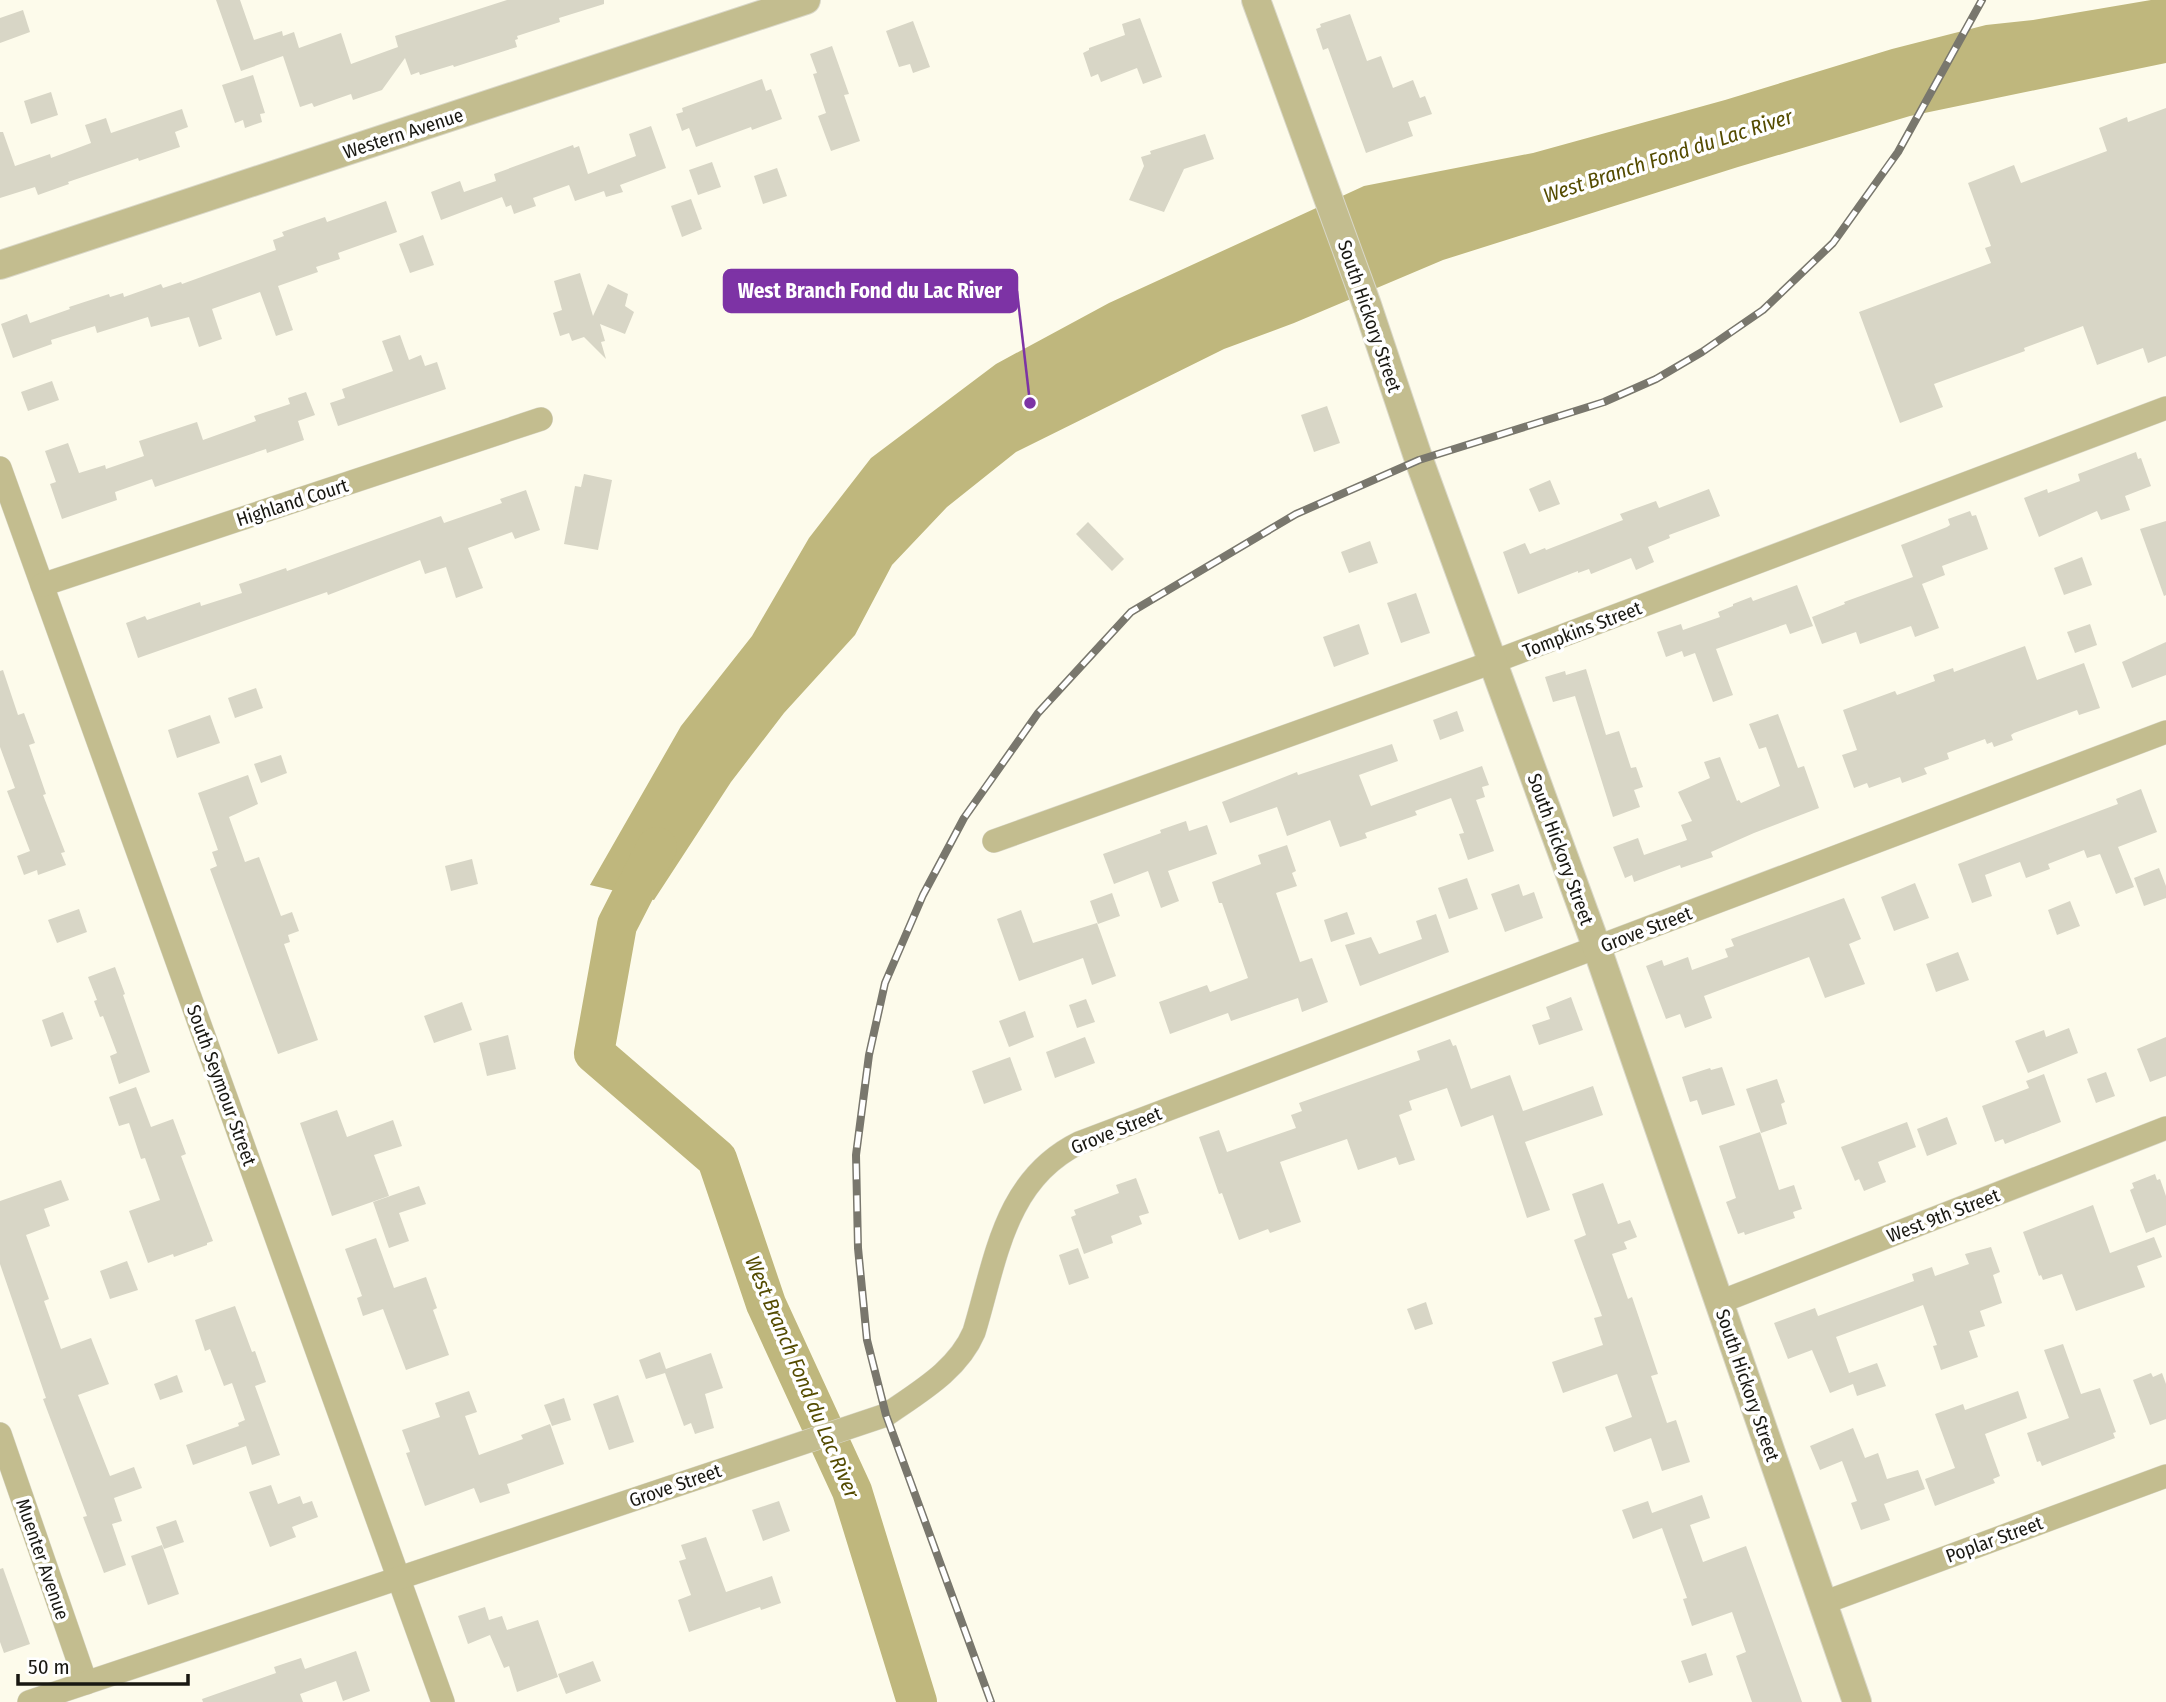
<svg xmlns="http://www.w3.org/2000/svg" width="2166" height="1702" font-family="'Fira Sans Condensed',sans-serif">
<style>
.water{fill:#bfb77d}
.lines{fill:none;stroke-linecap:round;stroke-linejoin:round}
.river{stroke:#bfb77d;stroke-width:40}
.building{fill:#d8d6c6}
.minor-casing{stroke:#d9d7c8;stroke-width:24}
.tertiary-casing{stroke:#d9d7c8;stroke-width:30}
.minor{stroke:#c3bd8f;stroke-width:23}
.tertiary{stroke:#c3bd8f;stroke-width:28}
.rail-casing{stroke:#79776d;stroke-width:8}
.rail{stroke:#fff;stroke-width:5;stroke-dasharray:16;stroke-linecap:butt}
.labels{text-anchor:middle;stroke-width:7;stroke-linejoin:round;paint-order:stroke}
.street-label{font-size:19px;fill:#191812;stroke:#fff}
.water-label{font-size:21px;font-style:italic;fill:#544b00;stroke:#fff}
.leader{fill:none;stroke:#7d33a5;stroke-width:2.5}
.callout-dot{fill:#7d33a5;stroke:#fff;stroke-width:2.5}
.callout{fill:#7d33a5;stroke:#7d33a5;stroke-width:2.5}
.callout-label{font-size:21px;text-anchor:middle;font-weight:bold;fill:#fff}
</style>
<rect width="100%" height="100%" fill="#fdfbeb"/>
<path class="water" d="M2151,0H2166V63L1910,116L1738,167L1443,260L1294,323L1224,349L1016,452L947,507L892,565L855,635L784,713L731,782L654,900L590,885L681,726L752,636L809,538L871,458L996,364L1109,303L1364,186L1533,153L1725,100L1892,49L1986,25L2033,20Z"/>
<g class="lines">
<path class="river" d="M657,847L617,925L594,1053L717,1159L766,1304L852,1491L917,1702"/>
</g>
<g class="building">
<path d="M216,0H240L254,40L282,31L283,36L294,32L299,48L341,33L351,64L398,47L395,36L507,0H604V4L559,18L560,22L517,36L518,39L515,40L517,47L454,67L453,65L420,75L419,72L411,75L405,58L382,90L353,100L351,94L314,107L312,103L300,107L283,56L241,71Z"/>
<path d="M23,10L30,32L0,43V18Z"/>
<path d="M1350,14L1367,61L1381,56L1393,88L1413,80L1420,98L1425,96L1432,114L1408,122L1413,136L1366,153L1328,48L1323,50L1316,29L1321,27L1320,24Z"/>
<path d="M1140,18L1162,77L1143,84L1137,68L1101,82L1098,74L1091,77L1083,53L1089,50V48L1125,35L1122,24Z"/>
<path d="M913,21L930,67L913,73L910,64L899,67L886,31Z"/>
<path d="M832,46L849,94L844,95L860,141L831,151L818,116L826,113L813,74L817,73L810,54Z"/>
<path d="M253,75L265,113L260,114L262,122L245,128L243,120L235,123L222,85Z"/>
<path d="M762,79L766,91L771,89L782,119L752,130L751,127L696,147L689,128L682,131L676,114L683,112L682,108Z"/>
<path d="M51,92L58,115L31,124L24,101Z"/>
<path d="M2166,108V356L2148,363L2143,348L2097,365L2083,326L2024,348L2025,351L1934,384L1943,407L1900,423L1859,312L1991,263L1985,248L1991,246L1968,183L2014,165L2021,183L2107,151L2099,128L2127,117L2128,122Z"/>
<path d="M182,109L188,127L175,132L180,147L139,161L138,158L68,182L69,184L38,195L35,187L0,198V132H3L15,166L50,154L51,158L91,143L85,125L106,118L111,133Z"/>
<path d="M651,126L666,168L620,185L623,192L606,197L604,191L575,201L569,185L533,198L536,206L514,214L511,205L506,207L502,197L441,220L431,192L460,181L464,192L496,181L494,174L573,145L574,148L579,146L588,174L636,156L629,134Z"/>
<path d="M1205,134L1214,159L1184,169L1164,212L1129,200L1144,166L1141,157L1151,154L1150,151Z"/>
<path d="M712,162L721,187L698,195L689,170Z"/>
<path d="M777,168L787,196L763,204L754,176Z"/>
<path d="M691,199L702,229L682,237L671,206Z"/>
<path d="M386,201L397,232L338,253L340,259L316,267L318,272L278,286L293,330L276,336L260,292L212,309L222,339L199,347L189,317L151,327L148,317L97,333L95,326L51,340L52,344L13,358L1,324L27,314L30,323L70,309L69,307L109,294L110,297L123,293L124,297L161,284L163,288L181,282L182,284L276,250L273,240L284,236L282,232L325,217L327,222Z"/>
<path d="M423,235L434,265L410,273L399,244Z"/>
<path d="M580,273L593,316L608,284L628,294L625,306L634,312L625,334L600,324L605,341L601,342L606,359L584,337L572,341L569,333L560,336L553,313L562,310L554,281Z"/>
<path d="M400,335L409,360L421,355L425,366L437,362L446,389L338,426L330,403L345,398L342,389L393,371L382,341Z"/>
<path d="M52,381L59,400L28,411L21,392Z"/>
<path d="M306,392L315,415L298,421L304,440L267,453L266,449L155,487L152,479L115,492L117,500L62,519L50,484L56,482L45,451L68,443L79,473L105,465L106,469L144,456L139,441L197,422L203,440L256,421L254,416L290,404L288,398Z"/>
<path d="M1327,406L1340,443L1314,452L1301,415Z"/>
<path d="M2136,452L2138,459L2141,458L2151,486L2125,496L2130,510L2101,520L2097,511L2039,537L2024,498L2047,489L2048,493L2080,481L2078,474Z"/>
<path d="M584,474L612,480L598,550L564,544L575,486L581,487Z"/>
<path d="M1550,480L1560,504L1539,512L1529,489Z"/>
<path d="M1709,489L1720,516L1669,535L1670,538L1648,547L1654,562L1636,570L1631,558L1591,574L1589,569L1578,573V571L1518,594L1503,552L1525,543L1530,554L1545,548L1546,550L1623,520L1620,514L1656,501L1659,508Z"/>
<path d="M526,490L540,530L515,539L512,532L468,548L483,588L456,598L446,567L425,574L420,560L328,595L327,592L138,658L126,623L145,616L147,620L200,602L201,606L242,593L239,584L286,568L287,571L441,516L444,523L502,503L500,499Z"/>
<path d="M1970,511L1972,516L1976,515L1988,549L1942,566L1945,575L1922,584L1939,628L1915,637L1911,626L1860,644L1856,632L1822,644L1812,617L1845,604L1844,602L1913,577L1901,545L1947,527L1950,525L1948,519Z"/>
<path d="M2166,521V595L2164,596L2140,529Z"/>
<path d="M1088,522L1124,559L1112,571L1076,534Z"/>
<path d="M1370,541L1378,563L1349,573L1341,552Z"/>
<path d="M2082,557L2092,585L2064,595L2054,568Z"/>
<path d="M1797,585L1813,626L1790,634L1786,624L1716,649L1733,695L1713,702L1695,653L1684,657L1682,651L1666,657L1657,632L1681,624L1683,630L1720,617L1718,612L1733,606V604L1751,597L1753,601Z"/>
<path d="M1416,593L1430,633L1401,643L1387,603Z"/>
<path d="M1359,624L1369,654L1334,667L1323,637Z"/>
<path d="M2090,624L2097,645L2075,653L2067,632Z"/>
<path d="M2166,642V675L2132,688L2122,662Z"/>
<path d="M2025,646L2037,680L2084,663L2100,708L2079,715L2077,710L2014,733L2011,735L2013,740L1994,747L1992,742L1987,744L1985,739L1947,753L1949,759L1924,768L1927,774L1902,783L1900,777L1869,788L1867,783L1854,788L1842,755L1857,750L1843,710L1895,691L1897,695L1935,681L1933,675L1953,668L1954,672Z"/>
<path d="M1586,669L1606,735L1619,731L1631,768L1636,767L1643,787L1634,790L1640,807L1613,817L1575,696L1553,702L1545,677L1565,671L1566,675Z"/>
<path d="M3,670L18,715L24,713L35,743L29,745L46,794L43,795L65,852L61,853L66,865L38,875L37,870L24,875L17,856L30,851L7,791L15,788L0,747V671Z"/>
<path d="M256,688L263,708L235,718L228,698Z"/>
<path d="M1457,711L1464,731L1440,740L1433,720Z"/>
<path d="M1778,714L1798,768L1804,766L1819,808L1754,833L1711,852L1713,857L1681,868L1680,865L1634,882L1632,875L1625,878L1613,847L1638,838L1644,855L1687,840L1681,825L1692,821L1678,792L1710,778L1704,762L1720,757L1737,801L1739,800L1741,803L1780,786L1766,747L1759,749L1749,724Z"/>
<path d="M210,715L220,743L177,758L168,730Z"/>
<path d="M1392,744L1398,761L1359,775L1371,806L1482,766L1489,785L1482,787L1485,797L1476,800L1494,851L1468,860L1459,834L1464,833L1451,798L1415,811L1417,815L1365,833L1367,838L1340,847L1330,820L1287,836L1277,807L1230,823L1222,802L1297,772L1298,775Z"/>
<path d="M281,755L287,773L261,783L254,764Z"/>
<path d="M248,775L258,804L229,817L245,862L259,857L281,916L292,912L299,931L288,935L290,942L284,944L318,1040L278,1054L210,869L217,866L212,852L218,850L198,793Z"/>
<path d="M2141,789L2157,832L2118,847L2134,887L2116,894L2100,854L2087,858L2084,850L2048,864L2050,869L2026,878L2020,862L1985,875L1992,896L1972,903L1958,864L2118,804L2116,799Z"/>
<path d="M1186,821L1189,831L1207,825L1217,854L1168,871L1179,901L1161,908L1148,871L1114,884L1103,854L1161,833L1160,830Z"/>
<path d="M1287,845L1296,871L1292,873L1297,886L1276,893L1300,962L1312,958L1328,1002L1302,1012L1298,998L1231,1021L1228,1013L1170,1034L1159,1002L1207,985L1210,992L1248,978L1222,903H1219L1212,882L1261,864L1258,855Z"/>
<path d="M472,859L478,884L451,891L445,866Z"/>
<path d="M2159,868L2166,886V898L2144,906L2134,878Z"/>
<path d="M1467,878L1478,909L1449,919L1438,888Z"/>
<path d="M1915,883L1929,918L1894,931L1881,897Z"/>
<path d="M1519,884L1523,896L1534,892L1543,918L1505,932L1491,894Z"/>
<path d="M1112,893L1120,916L1098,924L1090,901Z"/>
<path d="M1844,898L1861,939L1849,944L1865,984L1825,998L1809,957L1704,996L1712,1018L1685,1028L1680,1014L1666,1019L1646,966L1662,960L1664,966L1688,957L1692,970L1728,957L1725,949L1734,946L1731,939Z"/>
<path d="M2070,901L2080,926L2057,935L2048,910Z"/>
<path d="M79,909L87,932L57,943L48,920Z"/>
<path d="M1021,910L1033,943L1097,923L1116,976L1092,985L1083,958L1019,981L997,919Z"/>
<path d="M1347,912L1355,934L1331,942L1324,920Z"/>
<path d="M1436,914L1449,952L1360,986L1345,945L1371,937L1379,954L1422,939L1416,921Z"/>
<path d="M1958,952L1969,980L1936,992L1926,964Z"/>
<path d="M115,967L125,994L123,995L150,1072L119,1084L110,1056L117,1053L103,1016L100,1017L94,1001L97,1000L88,977Z"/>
<path d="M1571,997L1583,1030L1539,1045L1532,1025L1550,1019L1546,1007Z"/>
<path d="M1086,999L1095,1022L1077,1028L1069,1005Z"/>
<path d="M462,1002L472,1030L434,1043L424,1016Z"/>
<path d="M1025,1011L1034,1037L1009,1047L999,1021Z"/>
<path d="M63,1012L73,1039L51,1047L42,1020Z"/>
<path d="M2069,1028L2078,1053L2028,1073L2015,1041L2044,1030L2046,1037Z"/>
<path d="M508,1035L516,1069L487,1076L479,1043Z"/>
<path d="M1085,1037L1095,1063L1055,1078L1046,1052Z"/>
<path d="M2166,1037V1076L2150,1082L2137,1049Z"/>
<path d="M1450,1039L1453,1046L1456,1045L1471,1089L1510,1075L1523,1111L1593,1086L1603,1115L1525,1142L1550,1210L1527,1218L1493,1115L1461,1127L1447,1088L1409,1101L1412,1110L1399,1115L1415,1160L1399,1165L1396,1157L1358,1170L1347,1139L1280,1162L1301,1222L1270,1233L1268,1229L1239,1240L1222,1193L1219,1194L1199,1137L1219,1130L1227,1152L1296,1128L1291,1115L1302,1111L1299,1103L1420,1060L1417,1051Z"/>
<path d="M1010,1057L1022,1090L984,1104L972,1071Z"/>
<path d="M1722,1067L1735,1105L1702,1115L1697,1100L1690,1102L1682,1077L1710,1068L1711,1070Z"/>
<path d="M2106,1072L2115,1096L2096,1103L2087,1079Z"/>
<path d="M2044,1074L2061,1122L2005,1144L2003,1139L1995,1142L1982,1106L2029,1088L2026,1081Z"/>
<path d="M1777,1079L1785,1102L1781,1104L1787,1124L1761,1133L1746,1089Z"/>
<path d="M136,1087L151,1127L173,1119L186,1154L181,1156L213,1241L207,1243V1245L174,1257L173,1254L148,1263L129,1211L160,1200L145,1158L141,1159L129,1123L119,1126L109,1097Z"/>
<path d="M337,1110L347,1137L393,1120L402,1146L374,1155L389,1196L332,1216L300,1123Z"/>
<path d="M1947,1117L1957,1144L1927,1156L1917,1129Z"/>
<path d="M1907,1122L1916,1147L1878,1162L1886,1182L1864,1191L1859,1179L1855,1181L1841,1147Z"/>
<path d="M1760,1132L1779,1190L1794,1185L1802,1209L1793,1212L1795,1218L1745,1235L1744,1232L1738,1234L1726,1202L1736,1198L1719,1146Z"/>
<path d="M2155,1174L2157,1180L2160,1179L2166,1196V1225L2146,1233L2130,1190L2134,1188L2132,1183Z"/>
<path d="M1136,1178L1149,1213L1139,1216L1142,1224L1111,1236L1113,1243L1084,1254L1071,1217L1076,1215L1074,1210L1119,1193L1116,1185Z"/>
<path d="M61,1180L69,1200L44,1209L50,1226L26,1235L49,1299L44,1301L61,1349L91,1338L109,1384L78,1395L110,1476L134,1467L142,1488L114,1498L122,1521L112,1524L126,1565L104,1573L83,1517L87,1516L43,1399L46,1398L0,1264V1201Z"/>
<path d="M1603,1183L1618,1224L1630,1220L1637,1237L1624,1242L1627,1249L1612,1254L1628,1299L1632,1297L1658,1374L1651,1376L1667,1423L1676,1420L1690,1462L1662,1471L1651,1438L1614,1452L1605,1427L1632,1417L1617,1374L1563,1393L1552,1362L1603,1345L1594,1318L1602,1316L1574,1240L1586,1235L1572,1194Z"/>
<path d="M419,1186L426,1204L399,1213L409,1241L389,1248L373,1202Z"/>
<path d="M2093,1205L2110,1253L2154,1237L2162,1257L2137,1266L2145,1287L2076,1311L2062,1274L2043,1280L2041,1275L2039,1276L2023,1232Z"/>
<path d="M376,1238L394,1288L426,1277L437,1308L433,1310L449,1355L406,1370L383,1309L363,1316L357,1298L362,1296L345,1249Z"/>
<path d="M1991,1247L2000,1272L1993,1275L2002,1303L1980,1311L1985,1326L1969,1331L1978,1357L1941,1370L1933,1346L1937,1345L1923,1305L1836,1337L1849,1373L1877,1363L1886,1386L1857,1396L1853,1384L1830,1393L1812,1350L1788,1359L1774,1323L1815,1308L1818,1316L1914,1281L1912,1274L1932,1267L1935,1276L1969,1264L1965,1254Z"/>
<path d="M1078,1248L1089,1278L1069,1285L1059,1255Z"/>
<path d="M127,1261L138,1290L110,1299L100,1271Z"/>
<path d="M1426,1302L1433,1324L1415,1330L1407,1309Z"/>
<path d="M235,1306L252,1352L255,1351L266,1382L255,1386L280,1455L252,1465L246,1446L193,1465L186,1445L239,1426L238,1423L245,1420L232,1383L224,1386L210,1349L205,1351L195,1320Z"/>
<path d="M2063,1344L2081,1394L2100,1388L2116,1432L2113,1433L2115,1438L2042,1466L2040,1461L2037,1462L2027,1433L2069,1418L2044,1350Z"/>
<path d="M660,1352L666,1369L711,1353L723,1388L705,1394L714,1428L695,1434L691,1423L684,1426L665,1373L646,1379L639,1360Z"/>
<path d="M2151,1373L2153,1377L2162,1373L2166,1384V1419L2150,1425L2133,1380Z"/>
<path d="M177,1375L183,1392L160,1400L154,1384Z"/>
<path d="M469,1391L477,1412L465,1416L479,1455L523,1439L521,1435L550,1424L564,1464L507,1484L510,1493L480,1503L474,1488L425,1506L406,1453L410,1452L402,1430L440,1417L435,1403Z"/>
<path d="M2018,1391L2027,1418L1985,1434L2000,1476L1993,1479L1995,1483L1935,1506L1925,1479L1955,1468L1935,1414L1963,1404L1965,1410Z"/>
<path d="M618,1395L634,1442L609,1450L593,1404Z"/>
<path d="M564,1398L571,1420L552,1426L544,1405Z"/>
<path d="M1853,1428L1865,1458L1878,1453L1887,1479L1918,1470L1925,1489L1884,1504L1890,1520L1861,1530L1851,1503L1857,1501L1842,1461L1820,1470L1810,1446Z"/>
<path d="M271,1485L278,1504L300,1496L303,1504L312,1501L318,1517L292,1527L296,1537L270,1547L249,1492Z"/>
<path d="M1702,1495L1710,1518L1690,1525L1703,1562L1746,1546L1802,1702H1752L1736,1656L1746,1652L1732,1612L1692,1626L1683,1599L1687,1598L1662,1528L1633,1539L1622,1510L1648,1501L1652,1513Z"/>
<path d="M779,1501L790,1531L763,1541L752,1510Z"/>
<path d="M176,1520L184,1542L164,1549L156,1527Z"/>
<path d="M706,1537L726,1592L772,1576L781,1603L761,1610L760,1607L689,1632L678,1600L691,1595L679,1561L686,1559L681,1545Z"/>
<path d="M162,1545L179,1594L148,1605L131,1556Z"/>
<path d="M3,1568L30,1644L4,1653L0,1642V1569Z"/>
<path d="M485,1607L489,1620L502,1616L507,1630L538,1620L558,1677L517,1692L509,1666L504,1668L490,1635L468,1644L458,1616Z"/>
<path d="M356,1651L370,1691L343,1701L336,1681L300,1694L303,1702H203L202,1699L276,1673L274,1667L301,1658L305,1669Z"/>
<path d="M1706,1653L1713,1675L1689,1683L1681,1661Z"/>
<path d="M593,1661L601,1681L566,1694L558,1674Z"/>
</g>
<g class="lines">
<g class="minor-casing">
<g id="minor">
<path d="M0,468L443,1702"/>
<path d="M42,585L541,419"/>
<path d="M994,841L1493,662L2166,408"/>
<path d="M1720,1302L2166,1128"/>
<path d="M0,1434L86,1683"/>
<path d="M1823,1603L2166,1476"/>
<path d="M29,1702L886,1415C919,1392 958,1370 974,1332C996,1260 1004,1180 1079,1143L2166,732"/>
</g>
</g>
<g class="tertiary-casing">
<g id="tertiary">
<path d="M1256,0L1367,305L1419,460L1597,948L1857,1702"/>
<path d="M0,265L806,0"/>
</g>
</g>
<use href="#minor" class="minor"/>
<use href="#tertiary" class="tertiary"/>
<g class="rail-casing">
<path id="rail" d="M991,1702L886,1415L867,1340L858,1248L856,1155L869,1055L885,983L923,895L964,818L1038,713L1131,612L1296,514L1419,460L1604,402L1656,379L1702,352L1763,310L1833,243L1898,152L1982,0"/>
</g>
<use href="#rail" class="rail"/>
</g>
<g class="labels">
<g class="street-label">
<text transform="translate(403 133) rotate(-18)" y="7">Western Avenue</text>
<text transform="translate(1370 316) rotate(71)" y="7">South Hickory Street</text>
<text transform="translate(292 502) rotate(-18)" y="7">Highland Court</text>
<text transform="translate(1582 629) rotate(-21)" y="7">Tompkins Street</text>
<text transform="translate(1561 849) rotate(70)" y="7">South Hickory Street</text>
<text transform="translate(1646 929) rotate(-21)" y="7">Grove Street</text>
<text transform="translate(222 1085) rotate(70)" y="7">South Seymour Street</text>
<text transform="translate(1116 1130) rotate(-22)" y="7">Grove Street</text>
<text transform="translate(1943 1215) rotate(-21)" y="7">West 9th Street</text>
<text transform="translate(1748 1385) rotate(71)" y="7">South Hickory Street</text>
<text transform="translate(675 1485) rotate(-19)" y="7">Grove Street</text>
<text transform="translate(1994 1539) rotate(-20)" y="7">Poplar Street</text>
<text transform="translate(43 1559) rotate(71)" y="7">Muenter Avenue</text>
</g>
<g class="water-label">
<text transform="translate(1668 156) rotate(-18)" y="7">West Branch Fond du Lac River</text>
<text transform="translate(802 1377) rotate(67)" y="7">West Branch Fond du Lac River</text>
</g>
</g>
<path class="leader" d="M1030 403L1017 291"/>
<circle class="callout-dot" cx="1030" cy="403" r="7"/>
<rect class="callout" x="724" y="270" width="293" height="42" rx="7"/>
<g class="callout-label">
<text x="870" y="298">West Branch Fond du Lac River</text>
</g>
<path d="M18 1674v10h170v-10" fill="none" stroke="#191812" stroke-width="3.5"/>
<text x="28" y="1674" font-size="21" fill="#191812" stroke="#ffffff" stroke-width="5" paint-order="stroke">50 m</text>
</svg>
